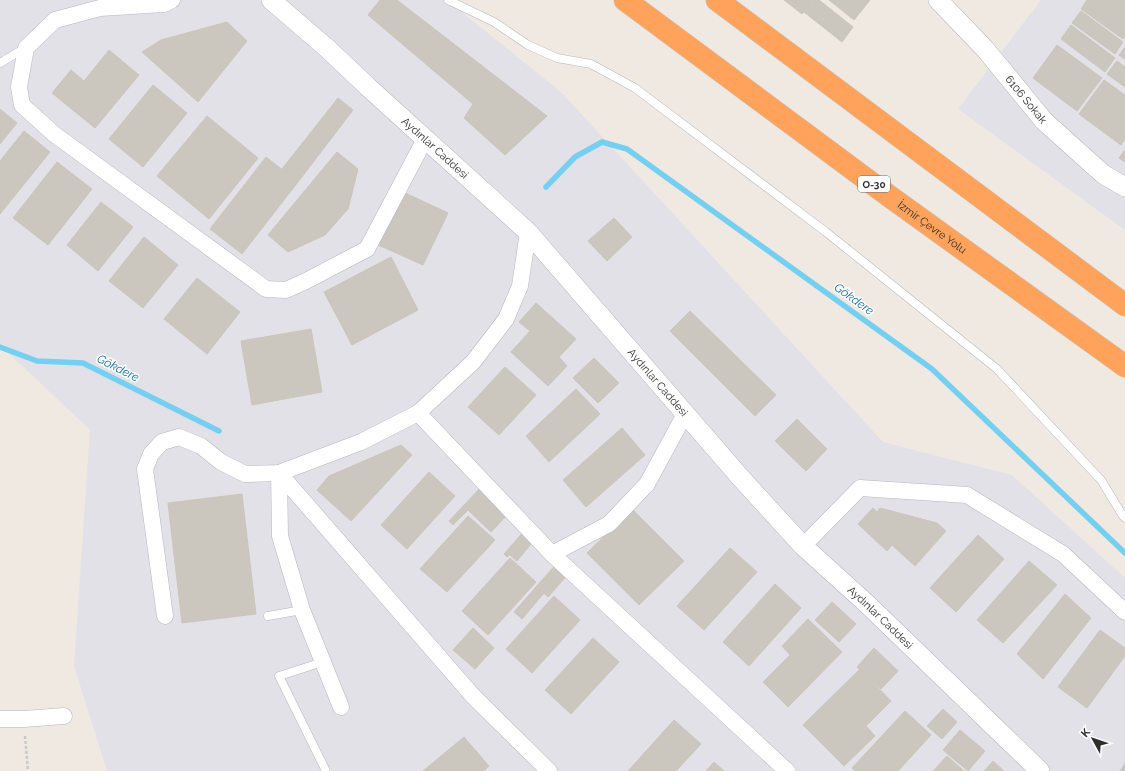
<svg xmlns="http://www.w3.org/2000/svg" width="1125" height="771" font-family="Raleway,sans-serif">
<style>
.industrial{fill:#e3e1e8}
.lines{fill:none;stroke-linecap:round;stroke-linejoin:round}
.stream{stroke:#75cff0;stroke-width:5.5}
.building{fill:#cbc7bf;stroke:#cbc5ba}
.service-casing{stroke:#b4b7c1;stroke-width:9}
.minor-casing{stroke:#b4b7c1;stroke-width:17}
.tertiary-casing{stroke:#b4b7c1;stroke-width:20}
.motorway-casing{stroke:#c9c9c9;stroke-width:23}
.path{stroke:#c9c9c9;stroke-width:2.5;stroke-dasharray:3 2;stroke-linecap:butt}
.service{stroke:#fff;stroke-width:8}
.minor{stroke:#fff;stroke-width:16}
.tertiary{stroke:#fff;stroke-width:19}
.motorway{stroke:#ffa35c;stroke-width:22}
.labels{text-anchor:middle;stroke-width:3;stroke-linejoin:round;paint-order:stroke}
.shield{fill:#fff;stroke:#6d6d6d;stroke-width:1}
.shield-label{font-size:10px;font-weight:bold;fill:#2e2e2e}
.street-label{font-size:11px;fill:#2e2e2e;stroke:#fff}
.water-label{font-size:12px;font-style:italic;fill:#0d6fa3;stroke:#fff}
</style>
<rect width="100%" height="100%" fill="#efe9e1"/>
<g class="industrial">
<path d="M0,0H447L562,93L883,442L1012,475L1125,578V771H107L74,666L90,430L0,345Z"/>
<path d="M1041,0H1125V230L958,109Z"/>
</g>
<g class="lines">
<g class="stream">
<path d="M546,187L575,157L602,142L627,149L932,369L1125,553"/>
<path d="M0,347L37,361L83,363L219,431"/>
</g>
</g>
<g class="building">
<path d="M380,0H397L547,116L505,155L464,118L473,104L368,15Z"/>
<path d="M784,0H813L802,14Z"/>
<path d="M814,0H819L853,27L842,42L804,12Z"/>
<path d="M829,0H870L854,20Z"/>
<path d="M1087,0H1125V36L1123,39L1081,9Z"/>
<path d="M1081,11L1123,42L1115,54L1072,23Z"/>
<path d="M227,22L247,41L198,102L142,52L161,40Z"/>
<path d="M1071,25L1115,58L1105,72L1061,39Z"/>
<path d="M1057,45L1102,78L1077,111L1033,78Z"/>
<path d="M1125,47V60L1119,55Z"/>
<path d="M109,50L139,75L95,128L52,93L71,70L84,81Z"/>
<path d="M1117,61L1125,67V87L1107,74Z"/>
<path d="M1104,80L1125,95V139L1121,145L1079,114Z"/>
<path d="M153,85L187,113L143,167L109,139Z"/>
<path d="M338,98L353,110L298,182L282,169Z"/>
<path d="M0,109L17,123L0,144Z"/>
<path d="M207,116L258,158L209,219L157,176Z"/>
<path d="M24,131L50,152L0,214V161Z"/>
<path d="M1125,150V162L1119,158Z"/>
<path d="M337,152L358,169L348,209L325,235L288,252L268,235Z"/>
<path d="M266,157L298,182L242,254L210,229Z"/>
<path d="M57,162L92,189L48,245L13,218Z"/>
<path d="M401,191L448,213L423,265L376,244Z"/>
<path d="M101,202L133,227L98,271L67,245Z"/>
<path d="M614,218L632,237L607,261L588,241Z"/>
<path d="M144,237L178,265L143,308L109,281Z"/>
<path d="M391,257L418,310L352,345L324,292Z"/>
<path d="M197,278L240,312L207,354L164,319Z"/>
<path d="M536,303L576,339L559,357L567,366L548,386L511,352L530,331L519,322Z"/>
<path d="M690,311L776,395L755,416L670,331Z"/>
<path d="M311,329L322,392L252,405L241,341Z"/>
<path d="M594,358L619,383L598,403L573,378Z"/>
<path d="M505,367L536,395L499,435L468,407Z"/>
<path d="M576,389L600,414L549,462L526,436Z"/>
<path d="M797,419L827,449L806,471L775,441Z"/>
<path d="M622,428L645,455L586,507L563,480Z"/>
<path d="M401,445L412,455L351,521L317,490L329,476Z"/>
<path d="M429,472L455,496L407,549L381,525Z"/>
<path d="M482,486L510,512L491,532L468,510L453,525L449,521Z"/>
<path d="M242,494L256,614L182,623L168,503Z"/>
<path d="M873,508L877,512L880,508L937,523L946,531L915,566L892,545L887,551L858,524Z"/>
<path d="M632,509L684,561L639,605L587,553Z"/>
<path d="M468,516L495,540L447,592L420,569Z"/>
<path d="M525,530L535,539L517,561L510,555L507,557L504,554Z"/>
<path d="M978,535L1004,559L956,612L930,588Z"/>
<path d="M730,548L757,572L704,630L677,606Z"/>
<path d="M510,558L536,582L488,635L462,611Z"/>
<path d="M1029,561L1057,585L1003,643L977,620Z"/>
<path d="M558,562L570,572L548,597L544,593L522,619L514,612Z"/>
<path d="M775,584L801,608L749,666L723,642Z"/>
<path d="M1065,594L1091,618L1043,679L1017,654Z"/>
<path d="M554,596L580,620L532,673L506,649Z"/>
<path d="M832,602L856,624L839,642L815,620Z"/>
<path d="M808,619L842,652L788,707L763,682L790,655L782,646Z"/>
<path d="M473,628L494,648L475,669L453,650Z"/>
<path d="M1100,630L1125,648V656L1087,708L1058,687Z"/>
<path d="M593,638L619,662L571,714L545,690Z"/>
<path d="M874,648L898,671L881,689L857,667Z"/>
<path d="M860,669L891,701L866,726L875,736L844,766L803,725Z"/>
<path d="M943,709L957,722L942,739L927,726Z"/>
<path d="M905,711L931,735L898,771H855L852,768Z"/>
<path d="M674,720L701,744L676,771H628Z"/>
<path d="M960,730L985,751L968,771L943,750Z"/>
<path d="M464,737L489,766L484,771H423Z"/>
<path d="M947,756L964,771H933Z"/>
<path d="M993,761L1004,771H984Z"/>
<path d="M714,762L724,771H706Z"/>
<path d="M1125,763V771H1120Z"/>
</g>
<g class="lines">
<g class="service-casing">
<g id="service">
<path d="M448,0L494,22L528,45L557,58L591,64L635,88L826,232L997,369L1101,480L1123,516L1125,518"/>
<path d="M0,63L25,48"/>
<path d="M268,616L302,610"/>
<path d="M323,662L279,676L326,771"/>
</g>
</g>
<g class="minor-casing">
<g id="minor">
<path d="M172,0L164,4L100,8L55,20L26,48L19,87L22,105L54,134L266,289L286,290L306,281L367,249L425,139"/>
<path d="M418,413L552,554L787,771"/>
<path d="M279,473L473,696L549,771"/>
<path d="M279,473L280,536L302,610L341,707"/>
<path d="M803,546L860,488L967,495L1063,554L1125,612"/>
<path d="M552,554L609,524L647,484L685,414"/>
<path d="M165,616L145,469L151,454L162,442L179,437L201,446L221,462L245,474L279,473L361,442L418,413L473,362L506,319L520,286L528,232"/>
<path d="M0,719H24L64,716"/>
</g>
</g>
<g class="tertiary-casing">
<g id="tertiary">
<path id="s1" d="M271,0L328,49L368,87L528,232L740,477L803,546L866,603L1040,771"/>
<path id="s2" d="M938,0L985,49L1044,121L1103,174L1125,187"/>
</g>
</g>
<g class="motorway-casing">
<g id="motorway">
<path id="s3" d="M625,0L889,196L1125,366"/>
<path d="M717,0L1125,305"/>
</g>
</g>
<path class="path" d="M25,736L28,771"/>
<use href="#service" class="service"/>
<use href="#minor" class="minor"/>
<use href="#tertiary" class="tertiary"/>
<use href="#motorway" class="motorway"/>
</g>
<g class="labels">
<rect class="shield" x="858" y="176" width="32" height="16" rx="3"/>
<g class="shield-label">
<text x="874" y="188">O-30</text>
</g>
<g class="street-label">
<text dy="4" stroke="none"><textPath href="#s2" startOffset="133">6106 Sokak</textPath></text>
<text dy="4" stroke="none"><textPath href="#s1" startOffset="221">Aydınlar Caddesi</textPath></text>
<text dy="4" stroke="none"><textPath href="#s3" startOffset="382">İzmir Çevre Yolu</textPath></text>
<text dy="4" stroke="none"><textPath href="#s1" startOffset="545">Aydınlar Caddesi</textPath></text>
<text dy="4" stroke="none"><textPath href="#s1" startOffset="869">Aydınlar Caddesi</textPath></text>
</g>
<g class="water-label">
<text transform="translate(854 299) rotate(36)" y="4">Gökdere</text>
<text transform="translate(118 368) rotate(27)" y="4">Gökdere</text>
</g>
</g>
<g transform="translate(1093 739) rotate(310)" stroke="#ffffff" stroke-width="3" paint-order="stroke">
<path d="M0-3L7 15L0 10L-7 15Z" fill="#2e2e2e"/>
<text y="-6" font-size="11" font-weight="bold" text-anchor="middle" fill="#2e2e2e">K</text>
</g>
</svg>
